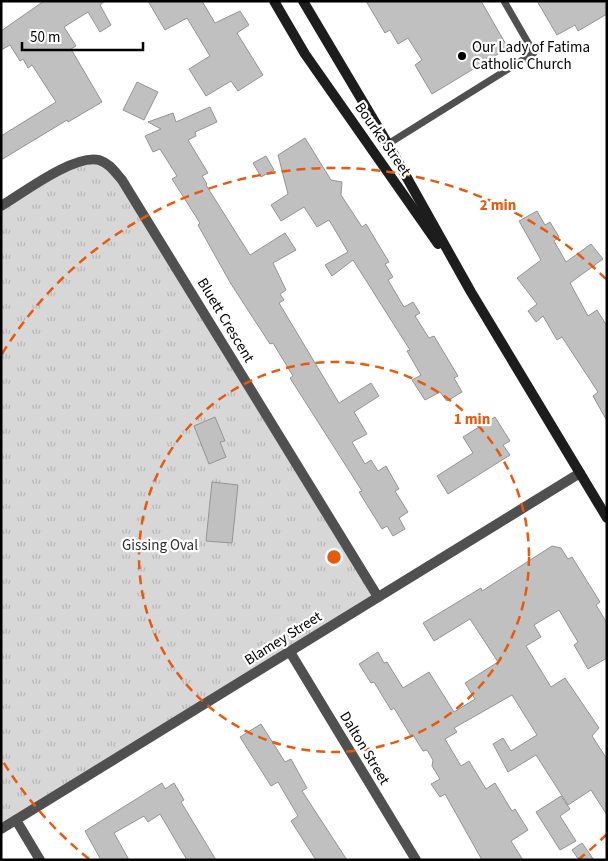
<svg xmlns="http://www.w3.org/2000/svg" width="608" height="861" font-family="'Source Sans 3',sans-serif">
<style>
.park{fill:url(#park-tufts)}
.building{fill:#c0c0c0;stroke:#949494}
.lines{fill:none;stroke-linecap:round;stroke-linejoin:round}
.service{stroke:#505050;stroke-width:7}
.minor{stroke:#505050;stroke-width:10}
.secondary{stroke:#1d1d1d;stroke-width:10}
.ring{fill:none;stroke:#e8590c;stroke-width:2.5;stroke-dasharray:9 6}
.poi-dot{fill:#000;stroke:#fff;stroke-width:2}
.labels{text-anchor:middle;stroke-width:4.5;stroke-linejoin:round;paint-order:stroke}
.poi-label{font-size:15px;fill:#000;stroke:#fff;text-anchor:start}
.street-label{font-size:15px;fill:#000;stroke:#fff}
.park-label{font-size:15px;fill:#2e2e2e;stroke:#fff}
.centre{fill:#e8590c;stroke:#fff;stroke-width:2.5}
.ring-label{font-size:15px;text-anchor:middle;font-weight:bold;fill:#e8590c;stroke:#fff;stroke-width:4.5;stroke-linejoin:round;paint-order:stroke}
</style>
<defs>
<pattern id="park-tufts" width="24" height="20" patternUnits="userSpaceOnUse" patternTransform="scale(1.25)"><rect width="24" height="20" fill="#d7d7d7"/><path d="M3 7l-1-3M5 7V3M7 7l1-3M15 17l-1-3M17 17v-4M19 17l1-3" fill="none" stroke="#b7b7b7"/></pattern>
</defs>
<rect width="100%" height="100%" fill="#fff"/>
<path class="park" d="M83,160L111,166L378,597L1,829V206Z"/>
<g class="building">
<path d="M44,1H105L100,5L111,25L100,32L88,12L64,27L76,46L71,49L102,102L68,122L67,120L1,160V136L56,102L32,65L28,68L23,59L20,61L10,45L1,50V31Z"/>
<path d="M148,1H202L215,23L240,11L249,25L237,33L263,75L238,91L231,81L206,96L189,69L210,56L187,18L165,30Z"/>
<path d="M366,1H481L508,48L432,94L415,65L422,60L408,38L398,44L390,30L385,33Z"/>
<path d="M537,1H607V14L578,31L575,25L557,35Z"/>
<path d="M137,82L158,92L144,120L123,110Z"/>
<path d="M210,107L217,122L195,132L196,136L188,140L208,173L202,176L207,184L206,185L250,255L285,233L296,250L273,263L286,290L280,294L284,300L279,303L339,403L371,383L379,396L354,412L367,434L352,442L365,464L371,460L378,471L386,466L399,489L395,491L408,512L399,518L405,529L393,536L387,526L382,529L359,492L362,491L290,378L293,376L273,343L270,344L231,284L198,225L200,223L172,179L177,176L160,149L153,152L145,136L161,129L148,122L173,113L176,122Z"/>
<path d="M305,138L331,180L342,182L341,195L362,227L366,224L389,262L385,264L393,277L388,280L404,307L413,302L420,313L415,316L429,338L434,336L458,376L454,378L462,392L447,401L440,392L425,400L412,380L421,375L407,351L410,350L353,260L332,276L325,265L348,252L329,220L317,227L304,207L281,221L271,205L288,194L278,155Z"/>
<path d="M266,156L274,170L261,177L253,163Z"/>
<path d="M537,211L545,225L550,222L559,237L554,241L566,262L591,244L603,259L570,283L588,316L597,310L607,326V421L593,396L598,392L562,337L557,340L543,316L536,322L528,311L537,304L517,278L541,260L519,221Z"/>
<path d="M215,417L225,441L220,442L226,457L209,464L194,426Z"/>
<path d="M495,417L510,441L503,445L510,455L448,494L437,476L473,453L463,437Z"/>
<path d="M212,482L238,485L232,543L206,541Z"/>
<path d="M552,546L561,548L568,559L572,557L600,602L596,605L607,623V658L588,669L574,645L578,642L559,610L534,625L541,637L526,646L551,687L565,678L599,728L592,736L607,759V815L591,790L568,805L536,755L508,772L493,744L503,738L511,751L537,735L512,695L454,728L457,732L445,739L461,766L469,761L486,789L495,783L512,811L515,809L528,830L511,841L523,860H482L445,794L440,797L431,784L440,779L432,766L433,760L427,750L423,751L413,735L411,736L394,708L391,710L374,682L371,683L359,664L378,652L384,663L387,662L403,688L429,672L454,712L475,699L465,683L498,662L470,619L434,641L423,623L481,588L482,591Z"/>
<path d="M261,724L285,762L291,759L307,788L302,791L347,860H316L291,821L298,816L278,782L271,786L240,737Z"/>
<path d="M162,783L165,789L174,783L184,800L181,802L216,860H187L160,814L148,822L144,816L114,833L129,860H101L85,831Z"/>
<path d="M561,796L570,809L560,816L576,841L560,850L536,812Z"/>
<path d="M582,843L594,860H579L572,850Z"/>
</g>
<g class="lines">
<path class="service" d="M388,144L534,53L504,1"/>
<g class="minor">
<path d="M1,206C23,193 74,154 99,160C109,163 115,172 122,180L378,597"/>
<path d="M290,652L416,860"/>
<path d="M16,820L40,860"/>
<path d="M1,829L580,473"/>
</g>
<g class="secondary">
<path d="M274,1L305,54L438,244"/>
<path d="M303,1L388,144L471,292L607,518"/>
</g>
</g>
<g class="ring">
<circle cx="334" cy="557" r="195"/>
<path d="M607 834A389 389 0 0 1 579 859M89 859A389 389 0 0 1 2 760M2 354A389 389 0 0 1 607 280"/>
</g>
<circle class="poi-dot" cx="462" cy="56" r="5"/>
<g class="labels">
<g class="poi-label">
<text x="472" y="52">Our Lady of Fatima<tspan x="472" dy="17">Catholic Church</tspan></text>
</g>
<g class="street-label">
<text transform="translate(383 139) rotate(55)" y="5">Bourke Street</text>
<text transform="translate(226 320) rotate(59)" y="5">Bluett Crescent</text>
<text transform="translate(283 638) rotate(-32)" y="5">Blamey Street</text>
<text transform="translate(365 748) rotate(59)" y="5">Dalton Street</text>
</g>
<g class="park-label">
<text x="160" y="550">Gissing Oval</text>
</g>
</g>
<circle cx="334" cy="557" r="8" class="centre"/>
<g class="ring-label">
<text x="498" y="210">2 min</text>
<text x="472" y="424">1 min</text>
</g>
<rect width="608" height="861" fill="none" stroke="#000000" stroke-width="5"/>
<path d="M22 42v8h121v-8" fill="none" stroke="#000000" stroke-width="2.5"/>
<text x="30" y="42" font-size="15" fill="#000000" stroke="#ffffff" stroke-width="4" paint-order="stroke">50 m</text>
</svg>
